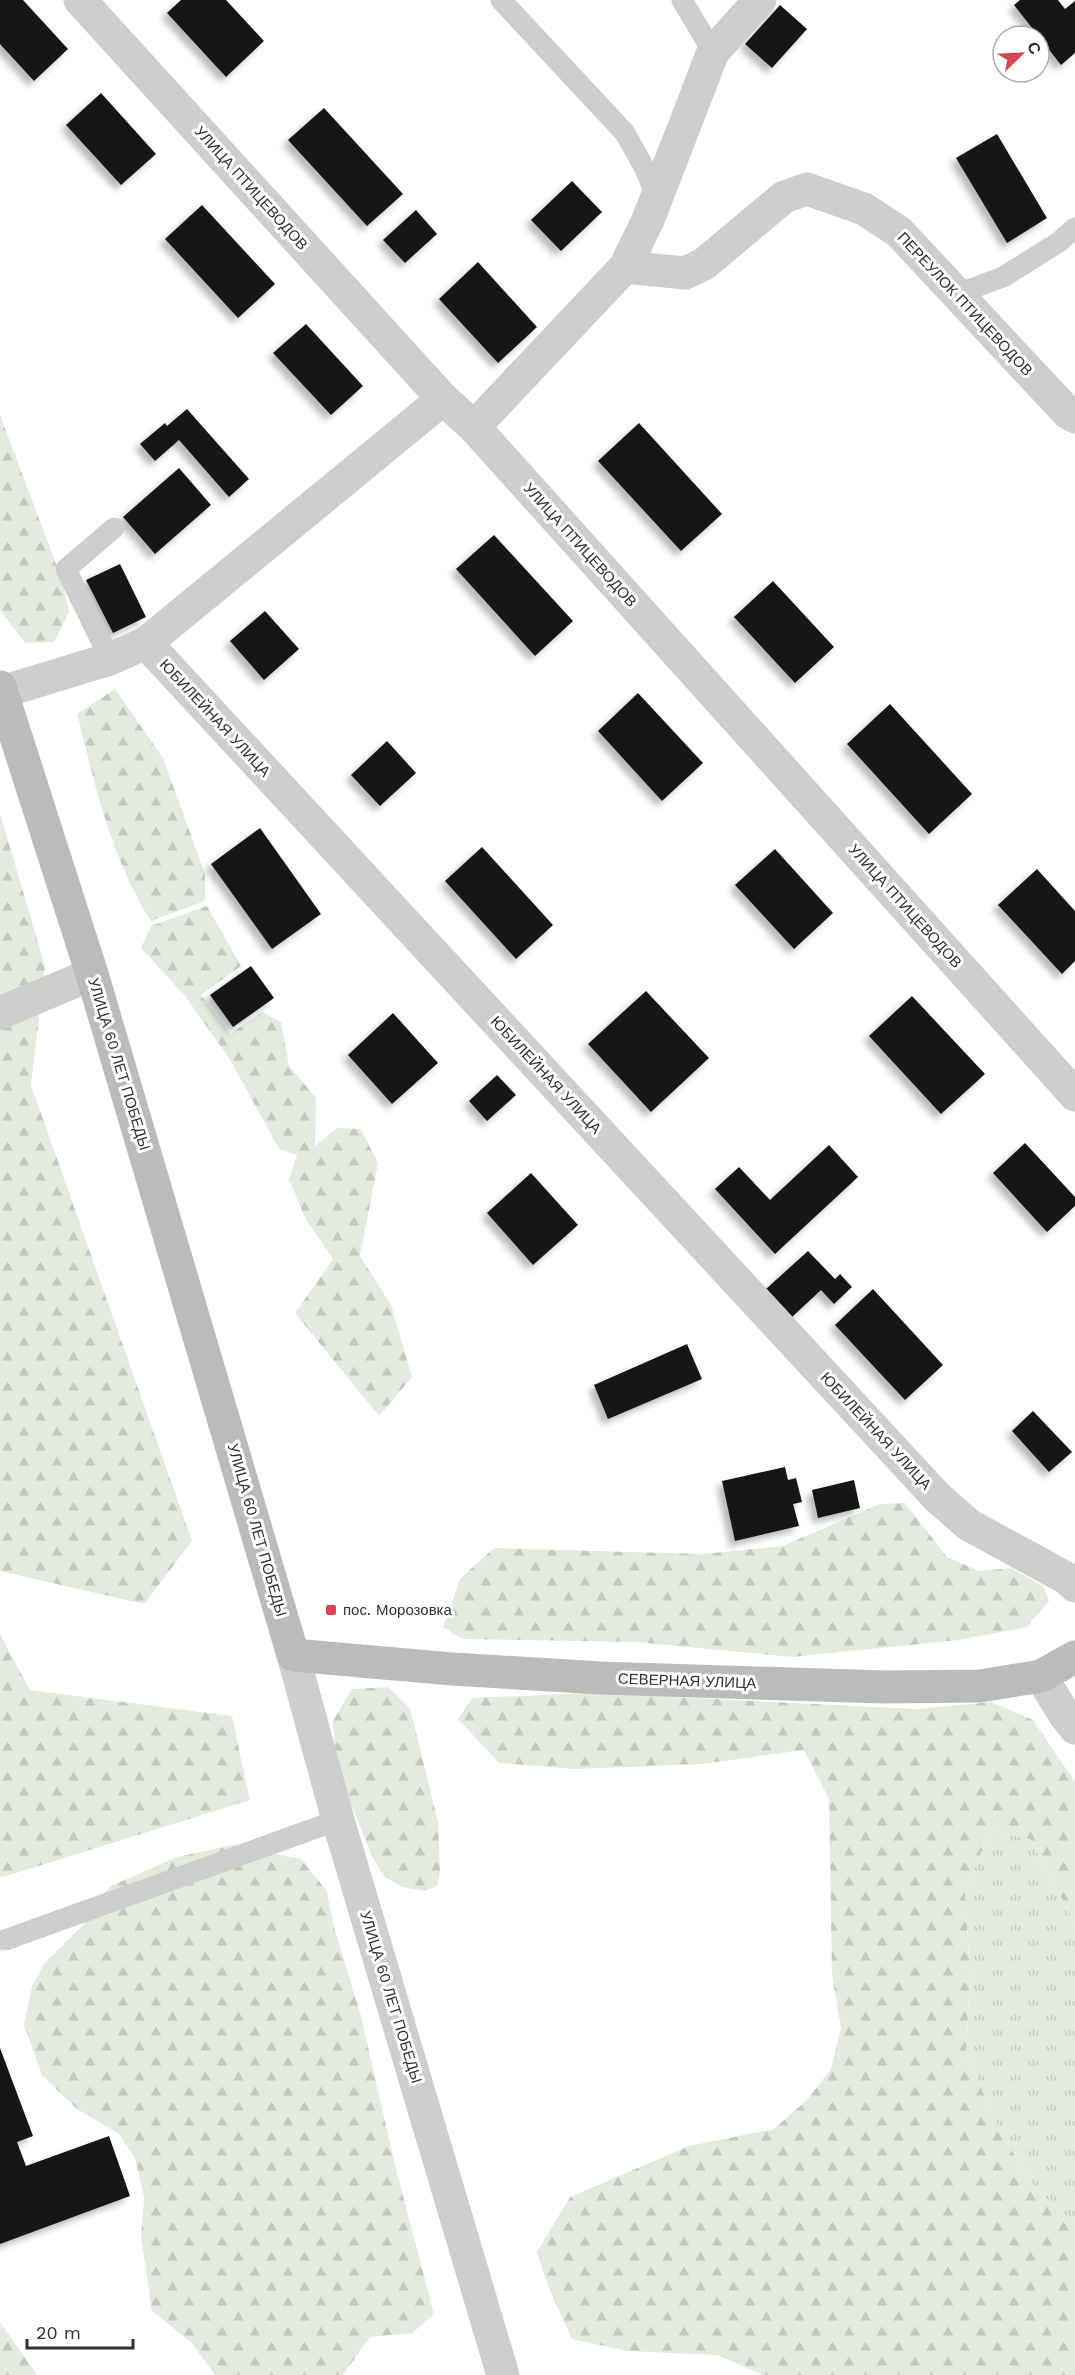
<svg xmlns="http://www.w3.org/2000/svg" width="1075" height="2375" font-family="'Work Sans',sans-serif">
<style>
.grass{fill:url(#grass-tufts)}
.forest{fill:url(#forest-firs)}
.building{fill:#181818;filter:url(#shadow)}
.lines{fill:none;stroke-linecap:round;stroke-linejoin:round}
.lane{stroke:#cecece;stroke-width:21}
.street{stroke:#cecece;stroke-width:33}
.secondary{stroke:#bbb;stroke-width:33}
.poi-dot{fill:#d84453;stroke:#fff;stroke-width:2}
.labels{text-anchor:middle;stroke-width:6;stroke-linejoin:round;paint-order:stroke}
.street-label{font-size:15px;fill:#313131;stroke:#fff}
.poi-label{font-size:15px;fill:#313131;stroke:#fff;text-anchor:start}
</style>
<defs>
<pattern id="grass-tufts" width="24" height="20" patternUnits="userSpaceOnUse" patternTransform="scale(1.5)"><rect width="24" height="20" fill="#e4eade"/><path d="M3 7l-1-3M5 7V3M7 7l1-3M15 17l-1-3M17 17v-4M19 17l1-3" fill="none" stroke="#c4c9bf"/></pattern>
<pattern id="forest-firs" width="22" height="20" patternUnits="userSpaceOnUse" patternTransform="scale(1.5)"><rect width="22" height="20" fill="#e4eade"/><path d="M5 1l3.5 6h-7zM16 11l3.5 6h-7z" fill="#c4c9bf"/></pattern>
<filter id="shadow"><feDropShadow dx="-5.5" dy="5.5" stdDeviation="3" flood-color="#0004"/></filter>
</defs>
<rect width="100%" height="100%" fill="#fff"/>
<path class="grass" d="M991,1831L1030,1839L1075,1923V2224L1034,2187L1001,2133L966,2054L970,1977L965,1890Z"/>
<g class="forest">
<path d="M0,415L62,580L69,612L54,642L25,643L0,610Z"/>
<path d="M115,689L163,758L205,874V901L151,921C111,858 95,785 77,714Z"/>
<path d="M0,813L45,966L31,1085L192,1541L144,1604L0,1571Z"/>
<path d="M207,906L241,966L201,995L230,1034L262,1012L281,1022L289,1066L316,1098L315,1146L337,1128L361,1129L378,1163L360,1256L391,1305L412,1377L379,1416L295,1313L333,1259L305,1218L289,1179L297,1155L279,1149L229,1058L185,996L141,948L151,926Z"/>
<path d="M905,1503L947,1557L979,1571L1011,1568L1043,1586L1049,1601L1027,1627L959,1640L792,1657L636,1642L462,1639L443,1627L460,1579L494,1548L703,1554L783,1546L880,1504Z"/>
<path d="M0,1634L30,1690L232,1716L250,1800L0,1878Z"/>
<path d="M388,1687L410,1708L438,1822L440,1871L437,1886L425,1891L402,1887L384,1876L372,1856L336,1767L333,1721L352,1689Z"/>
<path d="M587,1693L917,1709L992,1702L1033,1720L1075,1782V1923L1030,1839L991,1831L965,1890L970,1977L966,2054L1001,2133L1034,2187L1075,2224V2375H763L717,2355L627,2351L572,2339L550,2291L537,2252L570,2197L689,2146L774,2129L806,2101L831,2069L841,2028L832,1974L829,1799L804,1750L702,1764L575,1769L499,1763L458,1719L472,1698Z"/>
<path d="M232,1845L301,1859L327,1891L334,1927L361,2016L395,2165L434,2314L412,2333L370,2337L343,2375H215L191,2342L152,2311L141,2236L144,2198L135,2158L118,2133L77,2109L42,2075L24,2025L32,1986L45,1963L84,1924L109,1887L177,1857Z"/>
<path d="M0,2322L37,2375H0Z"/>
</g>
<g class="building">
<path d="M0,0H23L68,49L34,81L0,44Z"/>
<path d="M181,0H226L264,41L226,77L167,13Z"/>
<path d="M1020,0H1058L1065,9L1075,1V53L1061,65L1014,5Z"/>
<path d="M780,5L807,29L772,68L745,44Z"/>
<path d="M101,93L156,154L121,185L66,125Z"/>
<path d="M324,108L403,194L367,226L288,140Z"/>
<path d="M997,134L1047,218L1007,243L956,158Z"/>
<path d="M572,181L602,212L561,251L531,220Z"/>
<path d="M202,205L275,284L238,318L165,239Z"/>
<path d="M416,210L437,234L405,263L383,240Z"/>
<path d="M478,262L537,327L498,363L439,299Z"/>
<path d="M306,324L363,386L331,415L273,353Z"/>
<path d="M187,409L249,479L229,497L179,440L155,461L140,444L165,423L167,426Z"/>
<path d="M639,423L722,514L681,551L598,461Z"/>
<path d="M179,468L211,505L155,554L123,517Z"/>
<path d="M494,535L573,621L535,656L456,569Z"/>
<path d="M120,564L146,617L113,633L86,580Z"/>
<path d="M773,581L834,647L795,683L734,617Z"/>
<path d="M265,611L299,649L264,680L230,641Z"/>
<path d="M638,693L703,763L662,801L598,731Z"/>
<path d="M890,704L972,794L929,834L847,744Z"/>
<path d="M387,741L416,773L380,806L351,775Z"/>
<path d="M260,828L321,914L272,949L211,864Z"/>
<path d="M482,847L553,925L516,959L445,881Z"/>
<path d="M775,849L833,913L794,949L735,885Z"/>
<path d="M1037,869L1075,911V961L1062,974L998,905Z"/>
<path d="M251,966L274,998L233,1027L210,995Z"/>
<path d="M646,991L709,1058L651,1112L588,1044Z"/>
<path d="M912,996L985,1074L941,1114L869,1036Z"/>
<path d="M393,1013L438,1063L392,1104L348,1055Z"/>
<path d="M497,1075L516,1095L487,1121L469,1101Z"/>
<path d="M1025,1143L1075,1197V1206L1047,1232L993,1173Z"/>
<path d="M829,1145L858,1177L775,1254L715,1189L739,1167L770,1200Z"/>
<path d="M531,1173L578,1225L533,1265L487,1213Z"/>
<path d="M808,1251L835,1279L840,1274L852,1287L834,1304L821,1290L792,1317L766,1289Z"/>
<path d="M873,1289L943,1365L905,1400L835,1325Z"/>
<path d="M687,1344L702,1379L608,1419L594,1385Z"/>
<path d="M1033,1411L1072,1452L1049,1472L1012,1431Z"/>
<path d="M785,1467L788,1480L796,1478L802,1502L793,1504L799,1526L735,1541L722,1481Z"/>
<path d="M854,1480L860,1508L818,1518L812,1490Z"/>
<path d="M0,2048L33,2136L17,2142L26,2166L109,2136L130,2196L0,2244Z"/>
</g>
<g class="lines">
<g class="lane">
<path d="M501,0L625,133L645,169L657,197"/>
<path d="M682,0L713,52"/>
<path d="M957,294L1003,277L1059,242L1075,228"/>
<path d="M110,659L66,569L114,528"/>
<path d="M5,1940L338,1820"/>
</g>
<g class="street">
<path d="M80,0L443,399L474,427L1075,1095"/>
<path d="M625,267L685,273L704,264L784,197L807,189L864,209L899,232L1068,413L1075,417"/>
<path d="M474,427L625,267L648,220L713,52L760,0"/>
<path d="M146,643L443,399"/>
<path d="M2,692L110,659L146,643L938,1498L969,1525L1068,1579L1075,1586"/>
<path d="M0,1013L92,974"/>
<path d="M293,1655L338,1820L503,2375"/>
<path d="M1041,1676L1064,1714L1075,1728"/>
</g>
<path class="secondary" d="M0,687L92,974L293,1655L452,1669L601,1678L884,1687L980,1686L1041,1676L1075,1657"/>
</g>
<rect class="poi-dot" x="325" y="1604" width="12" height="12" rx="3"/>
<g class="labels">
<g class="street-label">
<text transform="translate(251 188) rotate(48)" y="5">УЛИЦА ПТИЦЕВОДОВ</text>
<text transform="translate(965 304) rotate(47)" y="5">ПЕРЕУЛОК ПТИЦЕВОДОВ</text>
<text transform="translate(580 545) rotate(48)" y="5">УЛИЦА ПТИЦЕВОДОВ</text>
<text transform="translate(215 718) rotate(47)" y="5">ЮБИЛЕЙНАЯ УЛИЦА</text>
<text transform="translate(905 906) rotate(48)" y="5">УЛИЦА ПТИЦЕВОДОВ</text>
<text transform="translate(119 1064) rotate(73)" y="5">УЛИЦА 60 ЛЕТ ПОБЕДЫ</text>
<text transform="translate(546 1075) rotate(47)" y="5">ЮБИЛЕЙНАЯ УЛИЦА</text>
<text transform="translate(876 1431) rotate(47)" y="5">ЮБИЛЕЙНАЯ УЛИЦА</text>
<text transform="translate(257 1530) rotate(74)" y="5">УЛИЦА 60 ЛЕТ ПОБЕДЫ</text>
<text transform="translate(687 1681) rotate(2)" y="5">СЕВЕРНАЯ УЛИЦА</text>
<text transform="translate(391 1997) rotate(73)" y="5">УЛИЦА 60 ЛЕТ ПОБЕДЫ</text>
</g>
<g class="poi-label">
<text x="343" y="1615">пос. Морозовка</text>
</g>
</g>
<g transform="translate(1021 54) rotate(66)"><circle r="28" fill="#ffffff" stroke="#adadad" stroke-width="1.5"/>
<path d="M0-4.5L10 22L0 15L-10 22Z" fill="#d84453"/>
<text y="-9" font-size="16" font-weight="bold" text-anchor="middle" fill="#313131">С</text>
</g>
<path d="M27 2339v9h106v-9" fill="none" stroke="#313131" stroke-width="3"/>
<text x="36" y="2339" font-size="18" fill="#313131" stroke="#ffffff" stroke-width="4.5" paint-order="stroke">20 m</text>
</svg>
